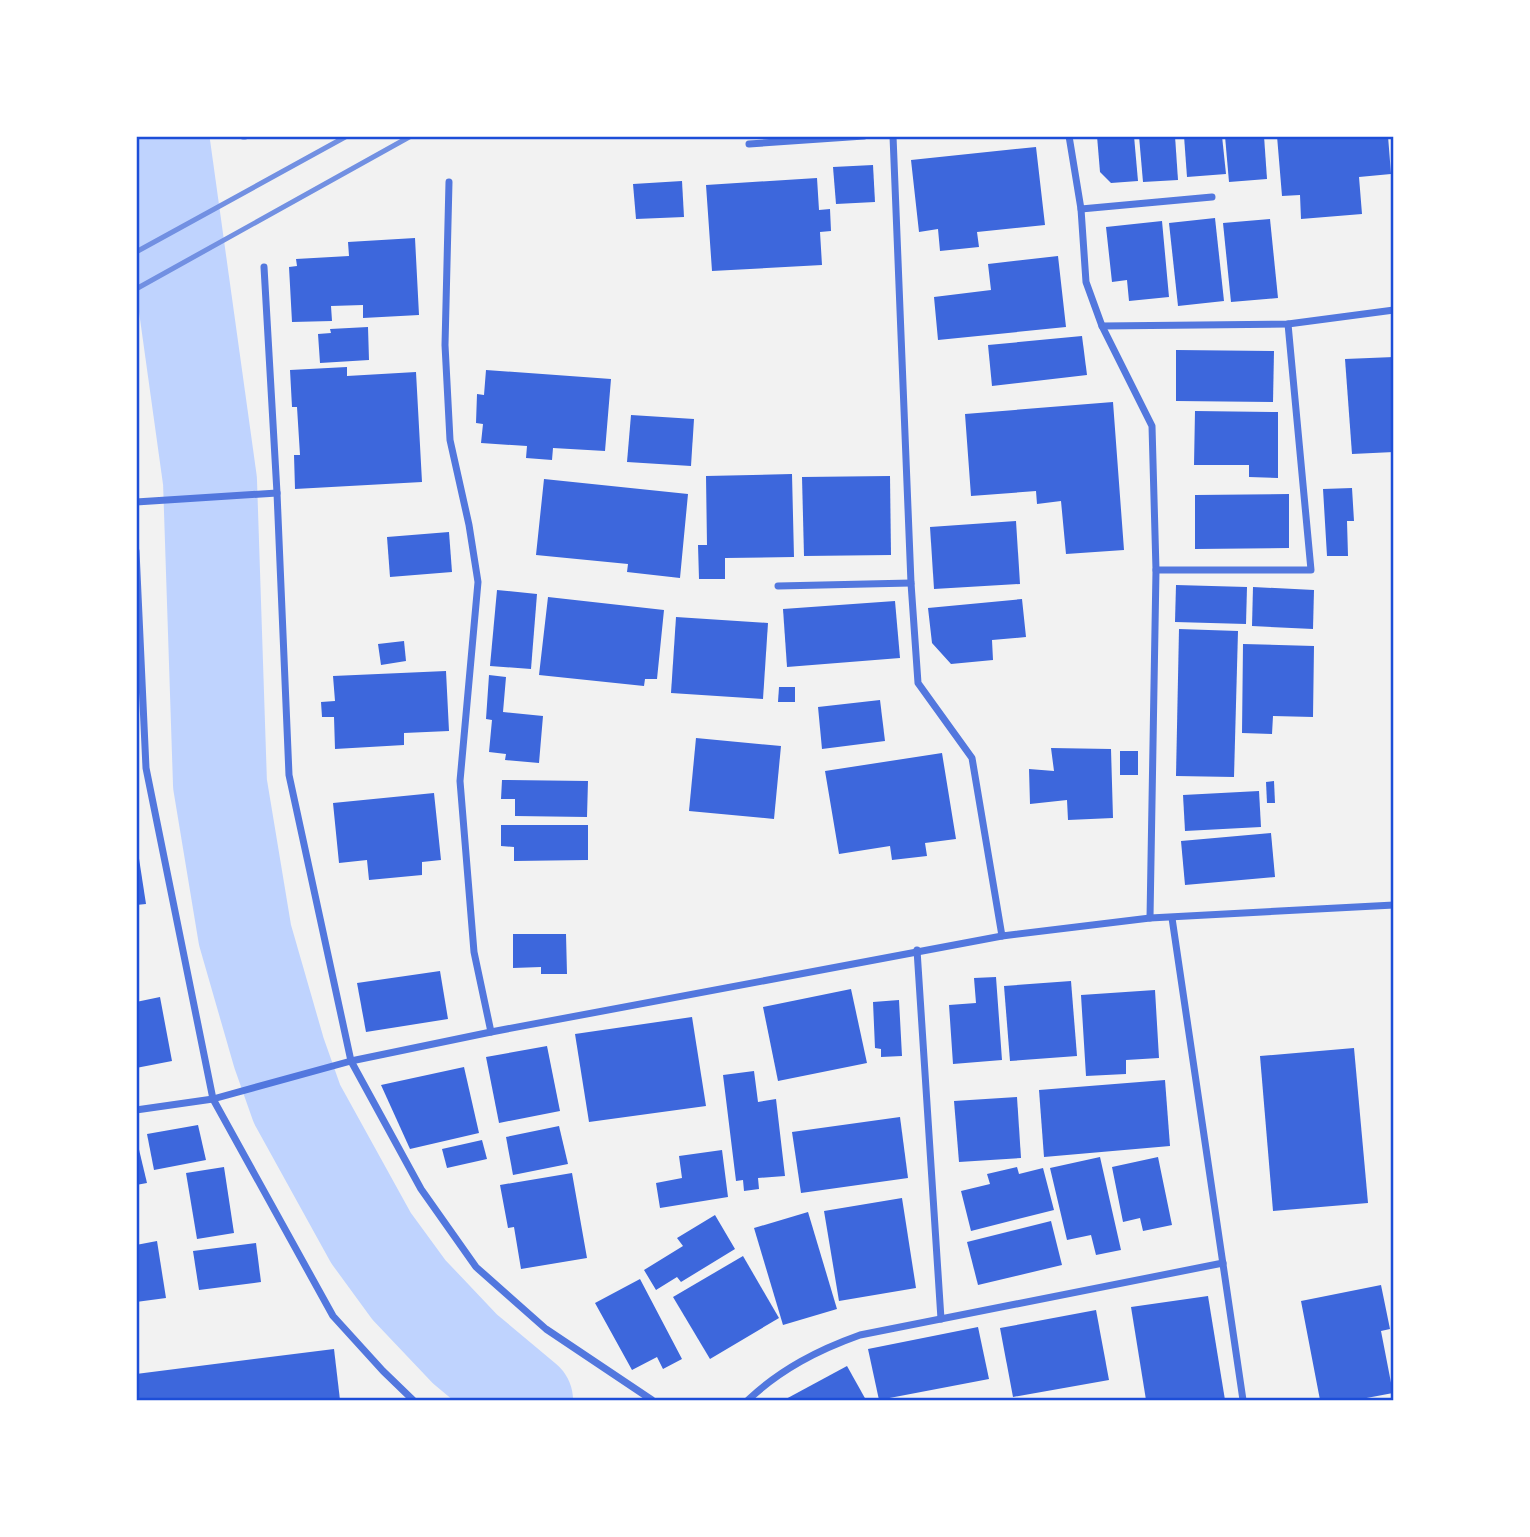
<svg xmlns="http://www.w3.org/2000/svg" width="1530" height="1537" font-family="'PT Sans',sans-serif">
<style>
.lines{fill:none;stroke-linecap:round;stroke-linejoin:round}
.river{stroke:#bfd3fe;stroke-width:94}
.building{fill:#3d67dc}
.minor{stroke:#5277de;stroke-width:7}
.rail{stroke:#7290e2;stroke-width:5}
.neatline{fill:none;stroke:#1d4ed8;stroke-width:2.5}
</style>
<rect width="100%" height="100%" fill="#f2f2f2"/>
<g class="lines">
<path class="river" d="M162,136L210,481L220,784L245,935L279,1053L297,1104L371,1238L409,1290L465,1349L526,1400"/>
</g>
<g class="building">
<path d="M1097,136H1134L1138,181L1111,183L1100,172Z"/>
<path d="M1139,136H1175L1178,180L1143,182Z"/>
<path d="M1184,136H1222L1226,174L1187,177Z"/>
<path d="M1225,136H1264L1267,179L1229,182Z"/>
<path d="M1277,136H1388L1391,174L1359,177L1362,214L1301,219L1300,195L1282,196Z"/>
<path d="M1036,147L1045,225L977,232L979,247L940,251L938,229L919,232L911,160Z"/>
<path d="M873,165L875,202L836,204L833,167Z"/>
<path d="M817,178L819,210L830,209L831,231L820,232L822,265L712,271L706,185Z"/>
<path d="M682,181L684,217L636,219L633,184Z"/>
<path d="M1215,218L1224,301L1178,306L1169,223Z"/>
<path d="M1270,219L1278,298L1231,302L1223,223Z"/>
<path d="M1162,221L1169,297L1129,301L1127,280L1112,282L1106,227Z"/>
<path d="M415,238L419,315L363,318V305L331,306L332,321L292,322L289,267L297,266L296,259L349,256L348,242Z"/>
<path d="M1058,256L1066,327L938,340L934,297L991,290L988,264Z"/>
<path d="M368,327L369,360L320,363L318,334L331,333L330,329Z"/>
<path d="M1082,336L1087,375L992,386L988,345Z"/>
<path d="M1176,350L1274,351L1273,402L1176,401Z"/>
<path d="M1394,357V452L1352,454L1345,359Z"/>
<path d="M347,367V376L416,372L422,482L295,489L294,455H300L297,407H292L290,370Z"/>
<path d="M486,370L611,379L605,451L553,448L552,460L526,458L527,446L481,443L483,424L476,423L477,394L484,395Z"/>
<path d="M1113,402L1124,550L1066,554L1061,501L1037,504L1036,491L971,496L965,414Z"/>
<path d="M1195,411L1278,412V478L1249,477V465H1194Z"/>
<path d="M631,415L694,419L691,466L627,462Z"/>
<path d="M792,474L794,557L725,558V579H699L698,545H707L706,476Z"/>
<path d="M890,476L891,555L804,556L802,477Z"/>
<path d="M544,479L688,494L680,578L627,572L628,564L536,555Z"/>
<path d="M1352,488L1354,521H1347L1348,556H1327L1323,489Z"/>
<path d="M1289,494V548L1195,549V495Z"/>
<path d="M1016,521L1020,584L934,589L930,527Z"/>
<path d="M449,532L452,572L390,577L387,537Z"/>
<path d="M1176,585L1247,587L1246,624L1175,622Z"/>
<path d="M1253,587L1314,590L1313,629L1252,626Z"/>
<path d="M497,590L537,594L531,669L490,666Z"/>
<path d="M548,597L664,610L657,679H645L644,686L539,675Z"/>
<path d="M1022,599L1026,637L992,640L993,660L951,664L932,643L928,608Z"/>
<path d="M895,601L900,658L787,667L783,609Z"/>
<path d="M676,617L768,623L763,699L671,693Z"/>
<path d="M1179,629L1238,631L1234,777L1176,776Z"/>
<path d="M404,641L406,661L381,665L378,644Z"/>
<path d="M1243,644L1314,646L1313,717L1273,716L1272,734L1242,733Z"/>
<path d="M446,671L449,731L404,733V745L335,749L334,717H322L321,702L335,701L333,676Z"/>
<path d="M489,675L506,677L503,712L543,716L539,763L505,760L506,754L489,752L492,720L486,719Z"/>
<path d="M779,687H795V702H778Z"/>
<path d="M880,700L885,741L822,749L818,707Z"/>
<path d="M696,738L781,746L774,819L689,811Z"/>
<path d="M1051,748L1111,749L1113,818L1068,820L1067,800L1030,804L1029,769L1054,771Z"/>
<rect x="1120" y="751" width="18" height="24"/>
<path d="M942,753L956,839L925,843L927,856L892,860L890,846L839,854L825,771Z"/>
<path d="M502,780L588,781L587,817L515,816V799H501Z"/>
<path d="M1274,781L1275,803H1267L1266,782Z"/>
<path d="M1259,791L1261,827L1185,831L1183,795Z"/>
<path d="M434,793L441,860L422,862V875L369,880L367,860L339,863L333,803Z"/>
<path d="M501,825H588V860L514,861V847L501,846Z"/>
<path d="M1271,833L1275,877L1185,885L1181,841Z"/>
<path d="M136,839L146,904L136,905Z"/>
<path d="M513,934H566L567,974H541V967L513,968Z"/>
<path d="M440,971L448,1019L366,1032L357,983Z"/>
<path d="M996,977L1002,1060L953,1064L949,1005L976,1003L974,978Z"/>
<path d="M1071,981L1077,1056L1010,1061L1004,986Z"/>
<path d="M851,989L867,1063L778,1081L763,1007Z"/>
<path d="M1155,990L1159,1058L1126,1060V1074L1086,1076L1081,995Z"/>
<path d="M160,997L172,1061L136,1068V1002Z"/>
<path d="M899,1000L902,1056L881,1057V1049L875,1048L873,1002Z"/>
<path d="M692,1017L706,1106L589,1122L575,1034Z"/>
<path d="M547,1046L560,1111L499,1123L486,1057Z"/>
<path d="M1354,1048L1368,1203L1273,1211L1260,1056Z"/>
<path d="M464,1067L479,1133L410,1149L381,1085Z"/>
<path d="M754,1071L758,1102L776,1099L785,1176L758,1178L759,1189L744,1191L743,1180L736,1181L723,1075Z"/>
<path d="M1165,1080L1170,1146L1044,1157L1039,1090Z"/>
<path d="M1017,1097L1021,1158L959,1162L954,1101Z"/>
<path d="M900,1117L908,1178L801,1193L792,1132Z"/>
<path d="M198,1125L206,1160L154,1170L147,1134Z"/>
<path d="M559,1126L568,1164L513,1175L506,1137Z"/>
<path d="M136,1137L147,1183L136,1185Z"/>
<path d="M482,1140L487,1159L447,1168L442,1149Z"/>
<path d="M722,1150L728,1197L660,1208L656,1183L682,1178L679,1156Z"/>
<path d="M1100,1157L1121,1250L1096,1255L1091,1235L1067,1240L1050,1168Z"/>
<path d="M1158,1157L1172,1225L1143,1231L1140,1218L1123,1222L1112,1167Z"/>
<path d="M224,1167L234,1233L197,1239L186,1173Z"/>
<path d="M1017,1167L1019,1174L1043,1168L1054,1210L971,1231L961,1191L990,1184L987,1174Z"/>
<path d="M572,1173L587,1258L521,1269L514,1227L508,1228L500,1185Z"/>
<path d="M902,1198L916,1288L839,1301L824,1211Z"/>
<path d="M808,1212L837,1309L783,1325L754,1228Z"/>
<path d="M715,1215L735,1249L681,1282L677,1277L656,1290L644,1270L683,1246L677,1238Z"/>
<path d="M1051,1221L1062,1265L978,1285L967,1242Z"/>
<path d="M157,1241L166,1298L136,1302V1245Z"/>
<path d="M256,1243L261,1282L199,1290L193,1251Z"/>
<path d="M743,1256L779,1318L710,1359L673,1297Z"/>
<path d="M640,1279L682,1359L663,1369L657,1357L632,1370L595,1303Z"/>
<path d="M1381,1285L1390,1329L1381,1331L1393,1393L1356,1400H1320L1301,1301Z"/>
<path d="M1208,1296L1225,1400H1146L1131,1307Z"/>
<path d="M1096,1310L1109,1380L1013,1397L1000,1328Z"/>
<path d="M978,1327L989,1379L879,1400L868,1349Z"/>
<path d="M334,1349L340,1400H136V1374Z"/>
<path d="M847,1366L866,1400H784Z"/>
</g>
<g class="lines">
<g class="minor">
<path d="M243,136H245"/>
<path d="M893,136L911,583L918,683L972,758L1002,936"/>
<path d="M1069,136L1081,209L1086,282L1102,326L1152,426L1156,570L1150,918"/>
<path d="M749,144L864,136"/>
<path d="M449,182L445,345L450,440L469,525L478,582L460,781L474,952L491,1032"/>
<path d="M1081,209L1212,197"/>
<path d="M264,267L277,493L289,775L351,1061L421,1189L476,1267L546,1329L652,1400"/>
<path d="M1102,326L1288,324L1394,310"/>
<path d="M136,502L277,493"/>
<path d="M136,551L146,768L213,1099L333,1316L383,1371L413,1400"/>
<path d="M1156,570H1311L1288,324"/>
<path d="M778,586L911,583"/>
<path d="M1172,918L1243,1400"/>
<path d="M917,950L941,1319"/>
<path d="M136,1110L213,1099L351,1061L491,1032L1002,936L1150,918L1394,905"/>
<path d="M748,1400C781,1369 818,1350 860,1335L1223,1263"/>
</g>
<g class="rail">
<path d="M136,252L347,136"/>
<path d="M136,289L411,136"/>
</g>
</g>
<rect width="1530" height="1537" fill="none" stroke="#ffffff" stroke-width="276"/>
<rect x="138" y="138" width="1254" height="1261" class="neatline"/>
</svg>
